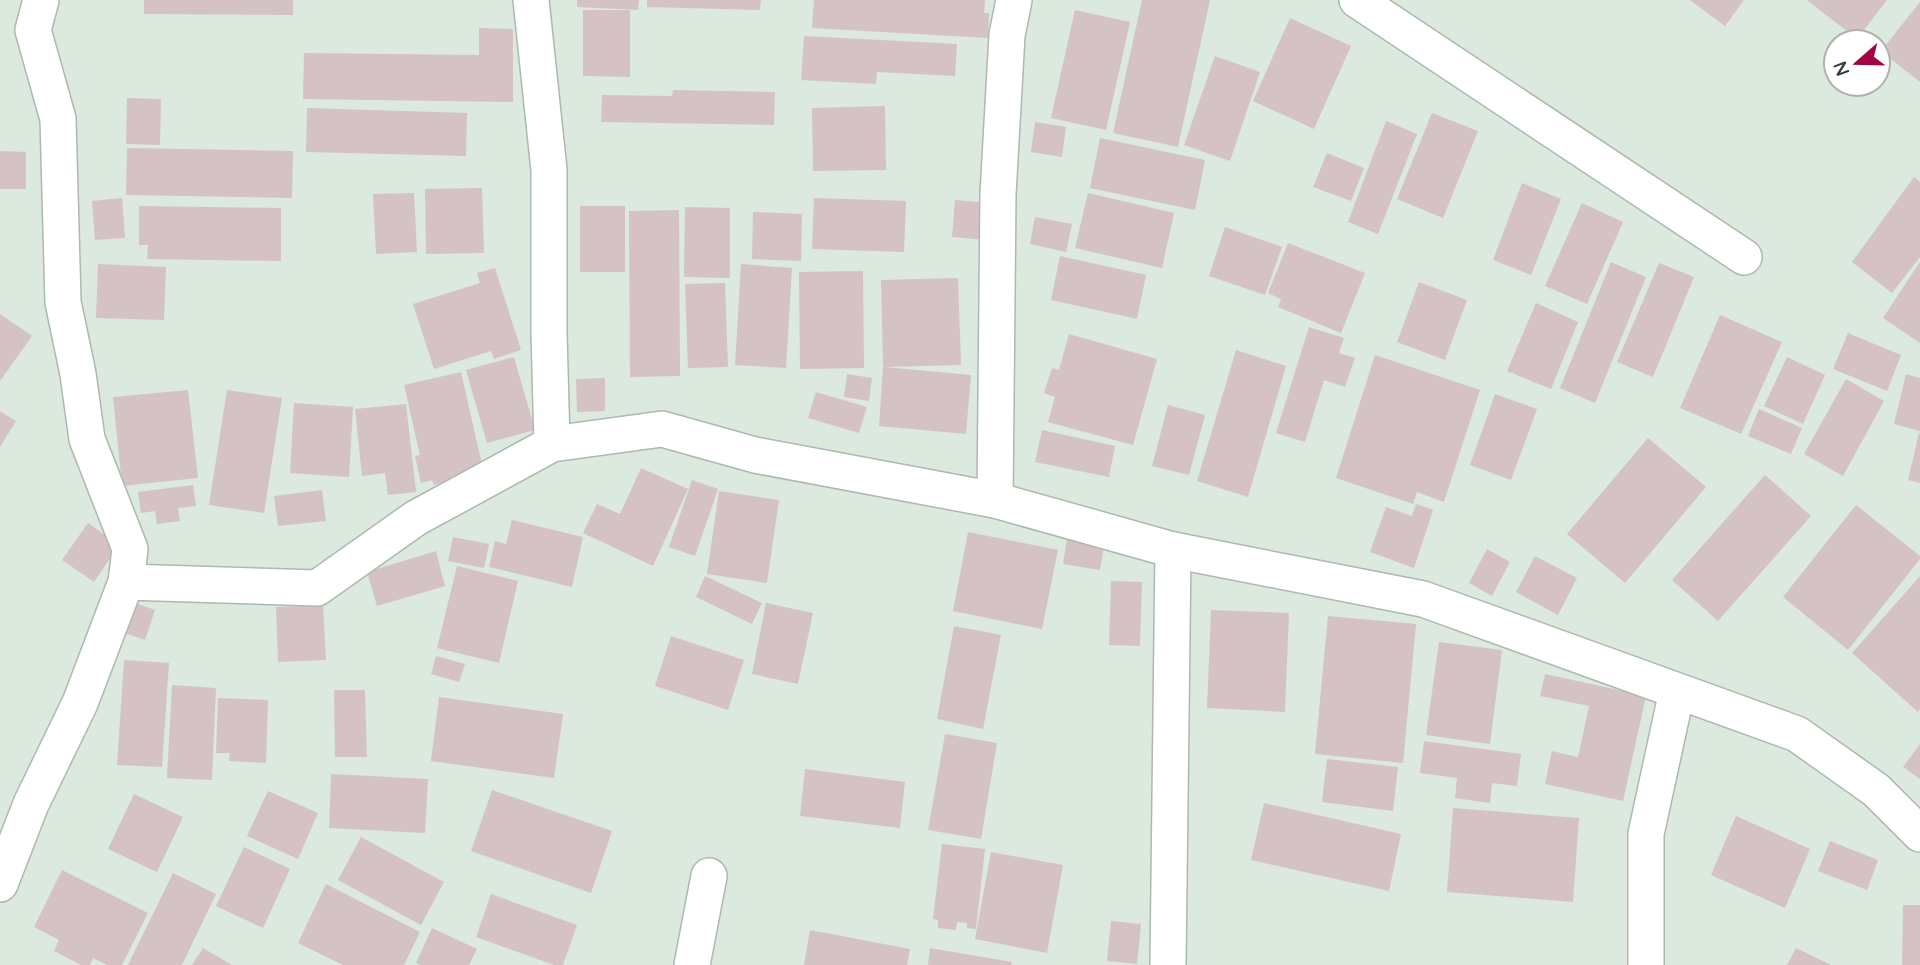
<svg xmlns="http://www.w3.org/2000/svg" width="1920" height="965" font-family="Quicksand,sans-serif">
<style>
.building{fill:#d4c2c4}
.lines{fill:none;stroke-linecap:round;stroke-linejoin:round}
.street-casing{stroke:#acb9ae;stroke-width:38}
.street{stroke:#fff;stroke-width:35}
</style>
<rect width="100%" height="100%" fill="#dce9de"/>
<g class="building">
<path d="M144,0H293V15L144,14Z"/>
<path d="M577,0H639L638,10L577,7Z"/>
<path d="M647,0H761L760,10L647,7Z"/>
<path d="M814,0H985L984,13H989L988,38L812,28Z"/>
<path d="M1142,0H1210L1178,147L1113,133Z"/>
<path d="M1690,0H1744L1725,26Z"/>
<path d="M1807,0H1887L1857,39Z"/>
<path d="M1920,2V82L1881,51Z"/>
<path d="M583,10H630V77L583,76Z"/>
<path d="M1075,10L1130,22L1106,130L1051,118Z"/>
<path d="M1290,18L1351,46L1314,129L1253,101Z"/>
<path d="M479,28L513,29V102L303,99L304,53L479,55Z"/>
<path d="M804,36L957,44L955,76L877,72L876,84L801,80Z"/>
<path d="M1215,56L1260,72L1230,161L1184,145Z"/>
<path d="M673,90L775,92L774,125L601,122L602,95L672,96Z"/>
<path d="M127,98L161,99L160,145L126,144Z"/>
<path d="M885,106L886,170L813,171L812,108Z"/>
<path d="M307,108L467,113L466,156L306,152Z"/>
<path d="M1432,113L1478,131L1443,218L1397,199Z"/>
<path d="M1386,121L1417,134L1378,234L1348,222Z"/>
<path d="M1035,122L1066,127L1062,157L1031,152Z"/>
<path d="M1100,138L1205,160L1195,210L1090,188Z"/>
<path d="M127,148L293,151L292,198L126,195Z"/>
<path d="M0,151L26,152V189H0Z"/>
<path d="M1327,153L1364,168L1351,201L1313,187Z"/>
<path d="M1914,177L1920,182V257L1892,293L1852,262Z"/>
<path d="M1522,183L1561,199L1531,275L1493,260Z"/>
<path d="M482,188L484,253L426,254L425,189Z"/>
<path d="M414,193L417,252L376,254L373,194Z"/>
<path d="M1088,193L1174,213L1162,268L1075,248Z"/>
<path d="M122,198L125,238L95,240L92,201Z"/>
<path d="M814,198L906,201L904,252L812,249Z"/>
<path d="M955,200L990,203L986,240L952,237Z"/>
<path d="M1582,203L1623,222L1587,304L1545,286Z"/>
<path d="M139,206L281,208V261L147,259L148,245H139Z"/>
<rect x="580" y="206" width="45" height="66"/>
<path d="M685,207L730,208V278L684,277Z"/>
<path d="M679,210L680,376L630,377L629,211Z"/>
<path d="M753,212L802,214L801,261L752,259Z"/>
<path d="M1035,217L1072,224L1066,252L1030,244Z"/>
<path d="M1225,227L1282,247L1265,295L1209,276Z"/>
<path d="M1288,243L1365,273L1341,333L1278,307L1281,299L1268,293Z"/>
<path d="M1060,256L1146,275L1137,319L1051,300Z"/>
<path d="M1611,262L1646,277L1595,403L1560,388Z"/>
<path d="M1920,262V343L1883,318Z"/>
<path d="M1659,263L1694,277L1653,377L1617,362Z"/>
<path d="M98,264L166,267L164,320L96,318Z"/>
<path d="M741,264L792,268L786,368L735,365Z"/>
<path d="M495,268L521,350L494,359L491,351L434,369L413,304L480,283L477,273Z"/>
<path d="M863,271L864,368L800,369L799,272Z"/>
<path d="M958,278L961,365L883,367L881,280Z"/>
<path d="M1419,282L1467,300L1445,360L1397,342Z"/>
<path d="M725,283L728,367L688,368L685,284Z"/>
<path d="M1536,303L1578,322L1551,389L1507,371Z"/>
<path d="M0,314L32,336L0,381Z"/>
<path d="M1720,315L1782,342L1741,434L1680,408Z"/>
<path d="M1309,327L1344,338L1339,353L1355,358L1345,387L1324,380L1305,442L1276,433Z"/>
<path d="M1848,333L1901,355L1887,391L1833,369Z"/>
<path d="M1069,334L1157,359L1133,445L1048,422L1055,397L1044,393L1052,368L1059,370Z"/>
<path d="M1236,350L1286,366L1248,497L1197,481Z"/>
<path d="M1375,355L1480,390L1444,502L1417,492L1413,504L1336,478Z"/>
<path d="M514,357L535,430L487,443L466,370Z"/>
<path d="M1787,357L1825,375L1803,424L1764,406Z"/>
<path d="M883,367L971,375L966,434L879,426Z"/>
<path d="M461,372L483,469L452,476L453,480L434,485L432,480L421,483L415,456L420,455L404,385Z"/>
<path d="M847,374L872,378L869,401L844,397Z"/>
<path d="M1906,374L1920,378V431L1894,424Z"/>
<path d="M605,378V411L577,412L576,379Z"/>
<path d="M1846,379L1884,401L1843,476L1804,454Z"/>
<path d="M188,390L198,478L122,486L113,397Z"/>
<path d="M227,390L282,398L264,513L209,505Z"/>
<path d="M816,392L867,407L859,433L808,418Z"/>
<path d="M1495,394L1537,409L1511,480L1470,465Z"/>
<path d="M294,403L353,407L349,477L290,473Z"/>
<path d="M406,404L416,492L388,495L385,473L362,476L355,409Z"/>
<path d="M1168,405L1205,415L1189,475L1152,466Z"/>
<path d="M1759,409L1802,428L1791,454L1748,436Z"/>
<path d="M0,411L16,421L0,447Z"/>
<path d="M1042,430L1115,446L1109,477L1035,462Z"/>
<path d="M1919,433H1920V483L1908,480Z"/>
<path d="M1648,438L1706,487L1625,583L1567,534Z"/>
<path d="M641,468L688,489L653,566L583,533L597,504L620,514Z"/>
<path d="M1765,475L1811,516L1718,621L1672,580Z"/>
<path d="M692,480L718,489L695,556L669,547Z"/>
<path d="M193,485L196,506L178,508L180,521L157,524L155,511L141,513L138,492Z"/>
<path d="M322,490L326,521L278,526L274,496Z"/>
<path d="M719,491L779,500L767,583L707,574Z"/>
<path d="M1416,504L1433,510L1414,568L1370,552L1386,507L1412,516Z"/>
<path d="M1856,505L1920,556V559L1848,650L1783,597Z"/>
<path d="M512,520L583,537L572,587L489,567L495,541L506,544Z"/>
<path d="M88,523L119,545L94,582L62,560Z"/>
<path d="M968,532L1058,550L1042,629L953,611Z"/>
<path d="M1068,533L1105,540L1100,570L1063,564Z"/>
<path d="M453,537L489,544L484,568L448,561Z"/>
<path d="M1487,549L1510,562L1492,596L1469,583Z"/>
<path d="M436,551L445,586L377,606L367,572Z"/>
<path d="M1535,556L1577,578L1558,615L1516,592Z"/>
<path d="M457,566L518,581L499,663L437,648Z"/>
<path d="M705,576L762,603L752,624L696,597Z"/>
<path d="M1920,576V709L1918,712L1852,653Z"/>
<path d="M1111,581L1142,582L1140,646L1109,645Z"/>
<path d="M129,601L155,610L145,640L119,631Z"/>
<path d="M766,603L813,613L798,684L752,674Z"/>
<path d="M323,605L326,660L278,662L276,607Z"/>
<path d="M1211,610L1289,613L1285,712L1207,708Z"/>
<path d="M1328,616L1416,624L1403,763L1315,754Z"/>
<path d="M954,626L1001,635L983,729L937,719Z"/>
<path d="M671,636L744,660L728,710L655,686Z"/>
<path d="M1439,642L1502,650L1490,744L1426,735Z"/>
<path d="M436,656L465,664L459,682L431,674Z"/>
<path d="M124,660L169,663L162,767L117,765Z"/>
<path d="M1545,674L1646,696L1623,801L1545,784L1552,751L1578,757L1589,706L1540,696Z"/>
<path d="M172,685L216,688L212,780L167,778Z"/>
<path d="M334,690H365L367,757H335Z"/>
<path d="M439,697L563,714L554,778L431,761Z"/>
<path d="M218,698L268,700L266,763L229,761L230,753H216Z"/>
<path d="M945,734L997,743L981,839L928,830Z"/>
<path d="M1424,741L1521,754L1517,786L1492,783L1490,803L1455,798L1457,778L1420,773Z"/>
<path d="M1920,744V779L1903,767Z"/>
<path d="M1327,759L1398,767L1393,811L1322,802Z"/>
<path d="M805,769L905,782L900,828L800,816Z"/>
<path d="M331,774L428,779L425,833L329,828Z"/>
<path d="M492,790L612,831L591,893L471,851Z"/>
<path d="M268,791L318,813L298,859L247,836Z"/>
<path d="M134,794L183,817L157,872L108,849Z"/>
<path d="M1264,803L1401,834L1389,891L1251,860Z"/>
<path d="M1453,808L1579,818L1573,902L1447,892Z"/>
<path d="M1736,816L1810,849L1785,908L1711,875Z"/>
<path d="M361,837L444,882L421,925L338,880Z"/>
<path d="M1830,841L1878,860L1867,890L1818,871Z"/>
<path d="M942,844L985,849L976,929L967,928V923L957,922L956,930L938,928V920L933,919Z"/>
<path d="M244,847L290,869L263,928L216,906Z"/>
<path d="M991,852L1063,865L1047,953L975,939Z"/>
<path d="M62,870L148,913L122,965H107L93,958L90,965H81L54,951L59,940L34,927Z"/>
<path d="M173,873L216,894L182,965H128Z"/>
<path d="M326,884L420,932L404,965H343L298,943Z"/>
<path d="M491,894L577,925L563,965H554L476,937Z"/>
<path d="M1903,905H1920V965H1902Z"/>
<path d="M1111,921L1141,924L1137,964L1107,961Z"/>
<path d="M432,928L477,949L469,965H420L416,963Z"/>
<path d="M810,930L910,949L907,965H804Z"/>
<path d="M203,948L232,965H192Z"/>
<path d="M930,948L1012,962L1011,965H928Z"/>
<path d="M1796,948L1831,965H1787Z"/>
</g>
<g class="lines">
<g class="street-casing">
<g id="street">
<path d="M531,0L549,170V333L552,444"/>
<path d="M1357,0L1744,257"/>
<path d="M995,500L998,194L1007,35L1014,0"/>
<path d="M126,582L317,588L416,518L552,444L662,429L755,455L995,500L1173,550L1423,599L1797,734L1876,790L1920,834"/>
<path d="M0,884L31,804L80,703L126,582L130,549L87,439L78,374L63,302L58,119L33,30L41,0"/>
<path d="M692,965L709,876"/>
<path d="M1168,965L1173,550"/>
<path d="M1646,965V834L1677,691"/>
</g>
</g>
<use href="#street" class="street"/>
</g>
<g transform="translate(1857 63) rotate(250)"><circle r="33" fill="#ffffff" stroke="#afb1af" stroke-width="2"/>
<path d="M0-5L12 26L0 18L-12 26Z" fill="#a10442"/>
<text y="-10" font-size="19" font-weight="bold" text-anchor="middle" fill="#373c38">N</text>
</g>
</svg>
